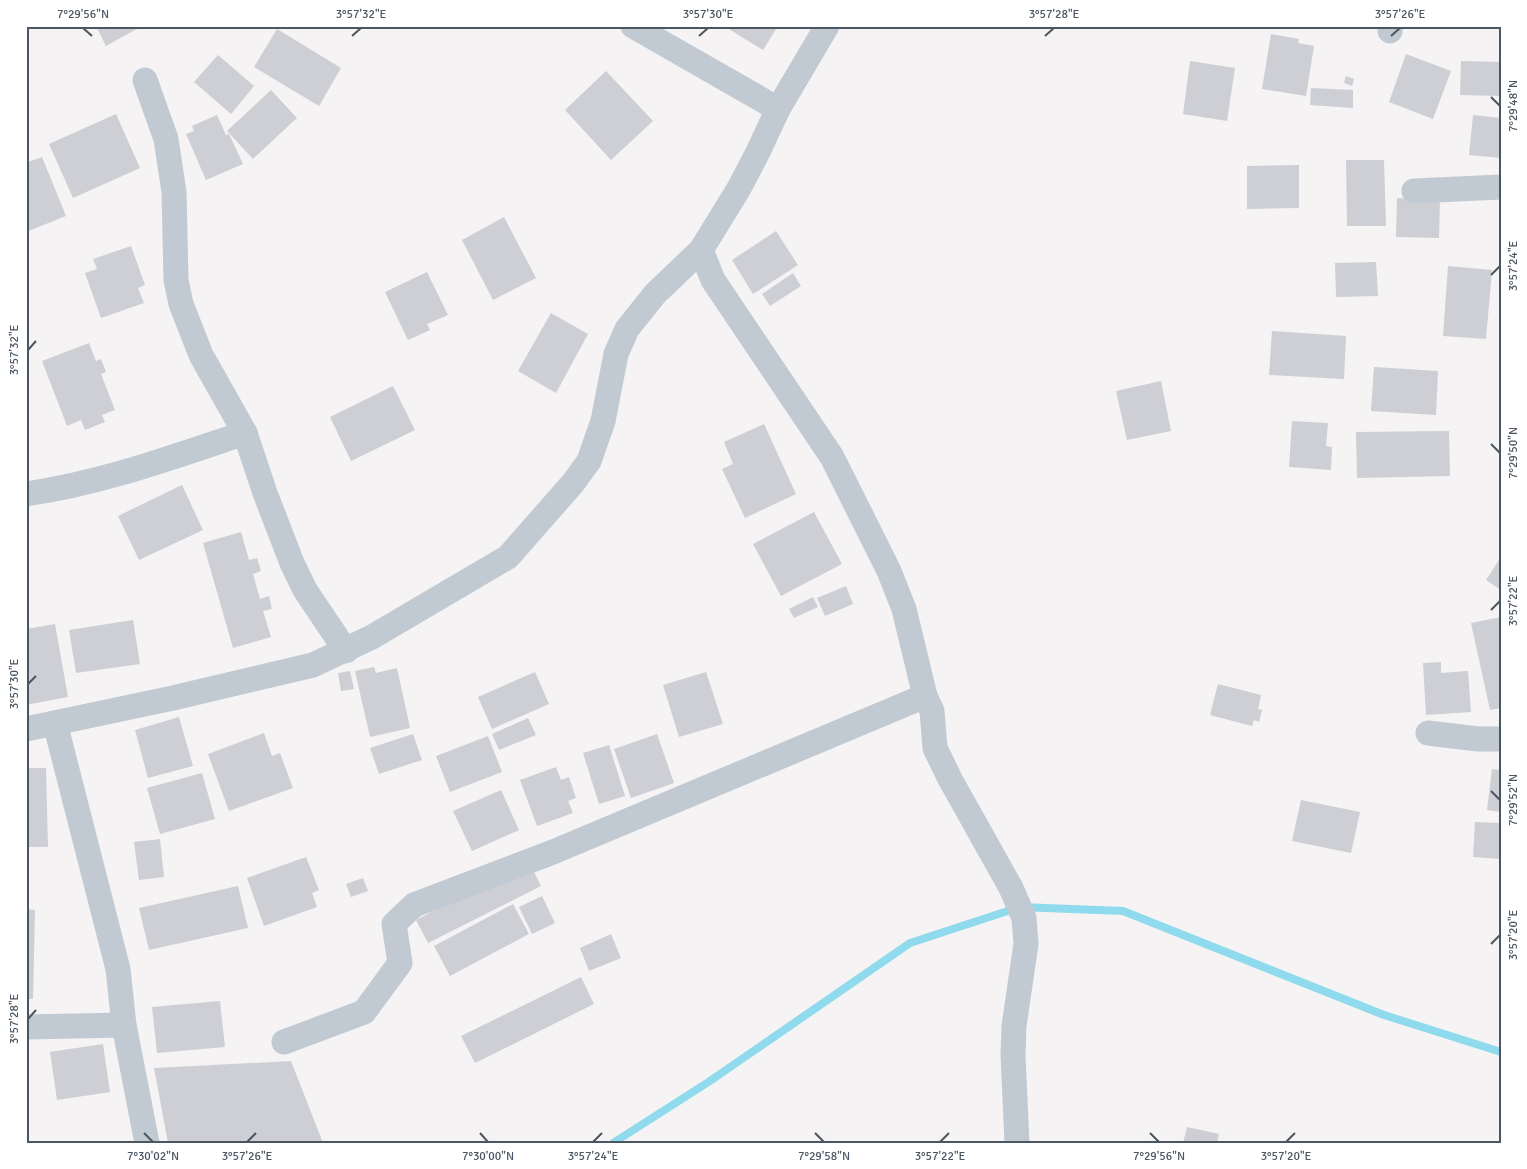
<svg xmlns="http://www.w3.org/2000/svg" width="1527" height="1169" font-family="Signika,sans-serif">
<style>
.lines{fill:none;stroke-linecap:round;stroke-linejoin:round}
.stream{stroke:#90daee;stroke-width:8}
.building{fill:#cdcfd5}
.minor{stroke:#c1cad2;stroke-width:25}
.ticks{fill:none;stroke:#4a5661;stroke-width:2}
.neatline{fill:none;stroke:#4a5661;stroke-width:2}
.ticks-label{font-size:12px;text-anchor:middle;fill:#4a5661}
</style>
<rect width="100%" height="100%" fill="#f5f3f3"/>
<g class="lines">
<path class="stream" d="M613,1143L710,1081L910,943L1020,907L1123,911L1384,1015L1501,1052"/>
</g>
<g class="building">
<path d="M96,26H142L106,46Z"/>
<path d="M724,26H778L763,50Z"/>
<path d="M277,29L341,68L319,106L254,67Z"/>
<path d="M1271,34L1299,39L1298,43L1314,46L1306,96L1262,89Z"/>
<path d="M1406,54L1451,71L1433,119L1389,102Z"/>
<path d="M218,55L254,86L231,114L194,82Z"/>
<path d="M1190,61L1235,68L1227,121L1183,114Z"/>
<path d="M1461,61L1501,62V96L1460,95Z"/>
<path d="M606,71L653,121L611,160L565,110Z"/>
<path d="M1346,76L1354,79L1352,86L1344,83Z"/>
<path d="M1311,88L1353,90V108L1310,105Z"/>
<path d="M271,90L297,118L253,159L227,131Z"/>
<path d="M116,114L140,168L73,198L49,144Z"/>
<path d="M217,115L226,135L229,134L243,164L206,180L186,134L194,131L192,126Z"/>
<path d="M1473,115L1501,118V158L1469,155Z"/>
<path d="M42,157L66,216L26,232V159L28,162Z"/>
<path d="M1346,160H1384L1386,226H1347Z"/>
<path d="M1299,165V208L1247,209V166Z"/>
<path d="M1397,198L1440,200L1439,238L1396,237Z"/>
<path d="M504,217L536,278L493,300L462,240Z"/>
<path d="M776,231L798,265L753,294L732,260Z"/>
<path d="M131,246L145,285L138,288L144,303L101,318L85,273L97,269L93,259Z"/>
<path d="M1376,262L1378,296L1336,297L1335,263Z"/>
<path d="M1448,266L1492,270L1486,339L1443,336Z"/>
<path d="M427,272L448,315L427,324L430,330L408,340L385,292Z"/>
<path d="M793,273L801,286L770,306L762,294Z"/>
<path d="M551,313L588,334L556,393L518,371Z"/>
<path d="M1272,331L1346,336L1344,379L1269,375Z"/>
<path d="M89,343L96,361L101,359L106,372L101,374L115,410L102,415L105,422L85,430L81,420L67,426L42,361Z"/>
<path d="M1374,367L1438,371L1436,415L1371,411Z"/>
<path d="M1161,381L1171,431L1127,440L1116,391Z"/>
<path d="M393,386L415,430L351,461L330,417Z"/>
<path d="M1292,421L1328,423L1326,446L1332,447L1331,470L1289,467Z"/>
<path d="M764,424L796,494L745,518L722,469L733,464L724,442Z"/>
<path d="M1449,431L1450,476L1357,478L1356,432Z"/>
<path d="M182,485L203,530L139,560L118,516Z"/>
<path d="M814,512L842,564L781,596L753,544Z"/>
<path d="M241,532L249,560L257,558L261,571L253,574L260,599L269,596L272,609L263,611L271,637L233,648L203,543Z"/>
<path d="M1501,557V590L1486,580Z"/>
<path d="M846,586L853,604L825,616L817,598Z"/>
<path d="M813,597L818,607L794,618L789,609Z"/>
<path d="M1501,617V708L1490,710L1471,623Z"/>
<path d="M133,620L140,664L76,673L69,630Z"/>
<path d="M55,624L68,697L26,705V629Z"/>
<path d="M1441,662V673L1468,671L1471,712L1426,715L1423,663Z"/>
<path d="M374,667L376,673L397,668L410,728L370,737L355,671Z"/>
<path d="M350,671L354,689L341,691L338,673Z"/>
<path d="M535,672L549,704L492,729L478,697Z"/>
<path d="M706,672L723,724L679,737L663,685Z"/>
<path d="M1218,684L1261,695L1258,709L1262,710L1259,722L1254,720L1252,726L1210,715Z"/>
<path d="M179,717L193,766L148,778L135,730Z"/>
<path d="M528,718L536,735L499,750L492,734Z"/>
<path d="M264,733L272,756L280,753L293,788L229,811L208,754Z"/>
<path d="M413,734L422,760L379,774L370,748Z"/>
<path d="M657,734L674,783L631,798L614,749Z"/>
<path d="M488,736L502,772L450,792L436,756Z"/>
<path d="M609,745L625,796L599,804L583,753Z"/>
<path d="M556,767L561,780L569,777L576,798L568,801L573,813L537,826L520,780Z"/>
<path d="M26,768H46L48,847H26Z"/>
<path d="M1492,769L1501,770V812L1487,810Z"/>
<path d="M202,773L215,819L160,834L147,788Z"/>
<path d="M501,790L519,830L472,851L453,811Z"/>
<path d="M1301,800L1360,812L1351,853L1292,841Z"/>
<path d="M1475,822L1501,823V859L1473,857Z"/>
<path d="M160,839L164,877L139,880L134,842Z"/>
<path d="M306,857L319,890L312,893L317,907L264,926L247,878Z"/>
<path d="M529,862L541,886L428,943L416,920Z"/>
<path d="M363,878L368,891L351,897L346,884Z"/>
<path d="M238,886L248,928L149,950L139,908Z"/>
<path d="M542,896L555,923L532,934L519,907Z"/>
<path d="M513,904L529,934L450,976L434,946Z"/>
<path d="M26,909L35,910L33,999H26Z"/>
<path d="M611,934L621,958L589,971L580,948Z"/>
<path d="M581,977L594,1004L475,1063L461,1036Z"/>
<path d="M220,1001L225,1047L157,1053L152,1007Z"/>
<path d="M103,1044L110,1092L57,1100L50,1052Z"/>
<path d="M291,1061L323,1143H168L154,1068Z"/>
<path d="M1187,1127L1219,1134L1217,1143H1183Z"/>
</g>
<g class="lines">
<g class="minor">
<path d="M633,26L778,109"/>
<path d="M1390,26V31"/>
<path d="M145,80L166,139L174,192L176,280L181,304L201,355L245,433L265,493L292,563L305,590L346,651"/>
<path d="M1414,191L1501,187"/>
<path d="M701,250L713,280L832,457L889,571L904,609L925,696L932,711L935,748L950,779L1011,888L1024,918L1026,944L1014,1026L1013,1055L1017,1143"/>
<path d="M26,494C102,483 173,457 245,433"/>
<path d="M55,723L118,969L124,1025L147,1143"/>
<path d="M26,729L173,698L313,665L372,637L508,557L573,483L589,461L603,421L616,354L627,329L655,294L701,250L738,190L757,154L778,109L827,26"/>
<path d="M1428,733L1478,739H1501"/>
<path d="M26,1027L124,1025"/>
<path d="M284,1042L364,1012L400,963L394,924L414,905L553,852L925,696"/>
</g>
</g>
<path class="ticks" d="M83,28L92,36M352,36L361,28M699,36L708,28M1045,36L1054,28M1391,36L1400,28M1491,97L1500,106M1491,275L1500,266M28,350L36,341M1491,444L1500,453M1491,610L1500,601M28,684L36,676M1491,791L1500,800M1491,944L1500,935M28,1019L36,1010M144,1133L153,1142M480,1133L488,1142M815,1133L824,1142M1150,1133L1159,1142M247,1142L256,1133M593,1142L602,1133M940,1142L949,1133M1286,1142L1295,1133"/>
<rect width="1527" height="1169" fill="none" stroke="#ffffff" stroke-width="55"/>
<rect x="28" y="28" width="1472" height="1114" class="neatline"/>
<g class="ticks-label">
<text x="83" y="18">7°29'56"N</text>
<text x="361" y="18">3°57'32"E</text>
<text x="708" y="18">3°57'30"E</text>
<text x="1054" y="18">3°57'28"E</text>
<text x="1400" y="18">3°57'26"E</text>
<text transform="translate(1513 106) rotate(-90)" y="4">7°29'48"N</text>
<text transform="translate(1513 266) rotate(-90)" y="4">3°57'24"E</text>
<text transform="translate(14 350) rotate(-90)" y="4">3°57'32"E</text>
<text transform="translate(1513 453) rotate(-90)" y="4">7°29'50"N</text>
<text transform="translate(1513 601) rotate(-90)" y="4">3°57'22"E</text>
<text transform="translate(14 684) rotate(-90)" y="4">3°57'30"E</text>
<text transform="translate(1513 800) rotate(-90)" y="4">7°29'52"N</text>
<text transform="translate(1513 935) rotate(-90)" y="4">3°57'20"E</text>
<text transform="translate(14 1019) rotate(-90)" y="4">3°57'28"E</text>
<text x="153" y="1160">7°30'02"N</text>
<text x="247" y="1160">3°57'26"E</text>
<text x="488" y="1160">7°30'00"N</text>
<text x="593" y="1160">3°57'24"E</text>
<text x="824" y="1160">7°29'58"N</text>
<text x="940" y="1160">3°57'22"E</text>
<text x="1159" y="1160">7°29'56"N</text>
<text x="1286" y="1160">3°57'20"E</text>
</g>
</svg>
